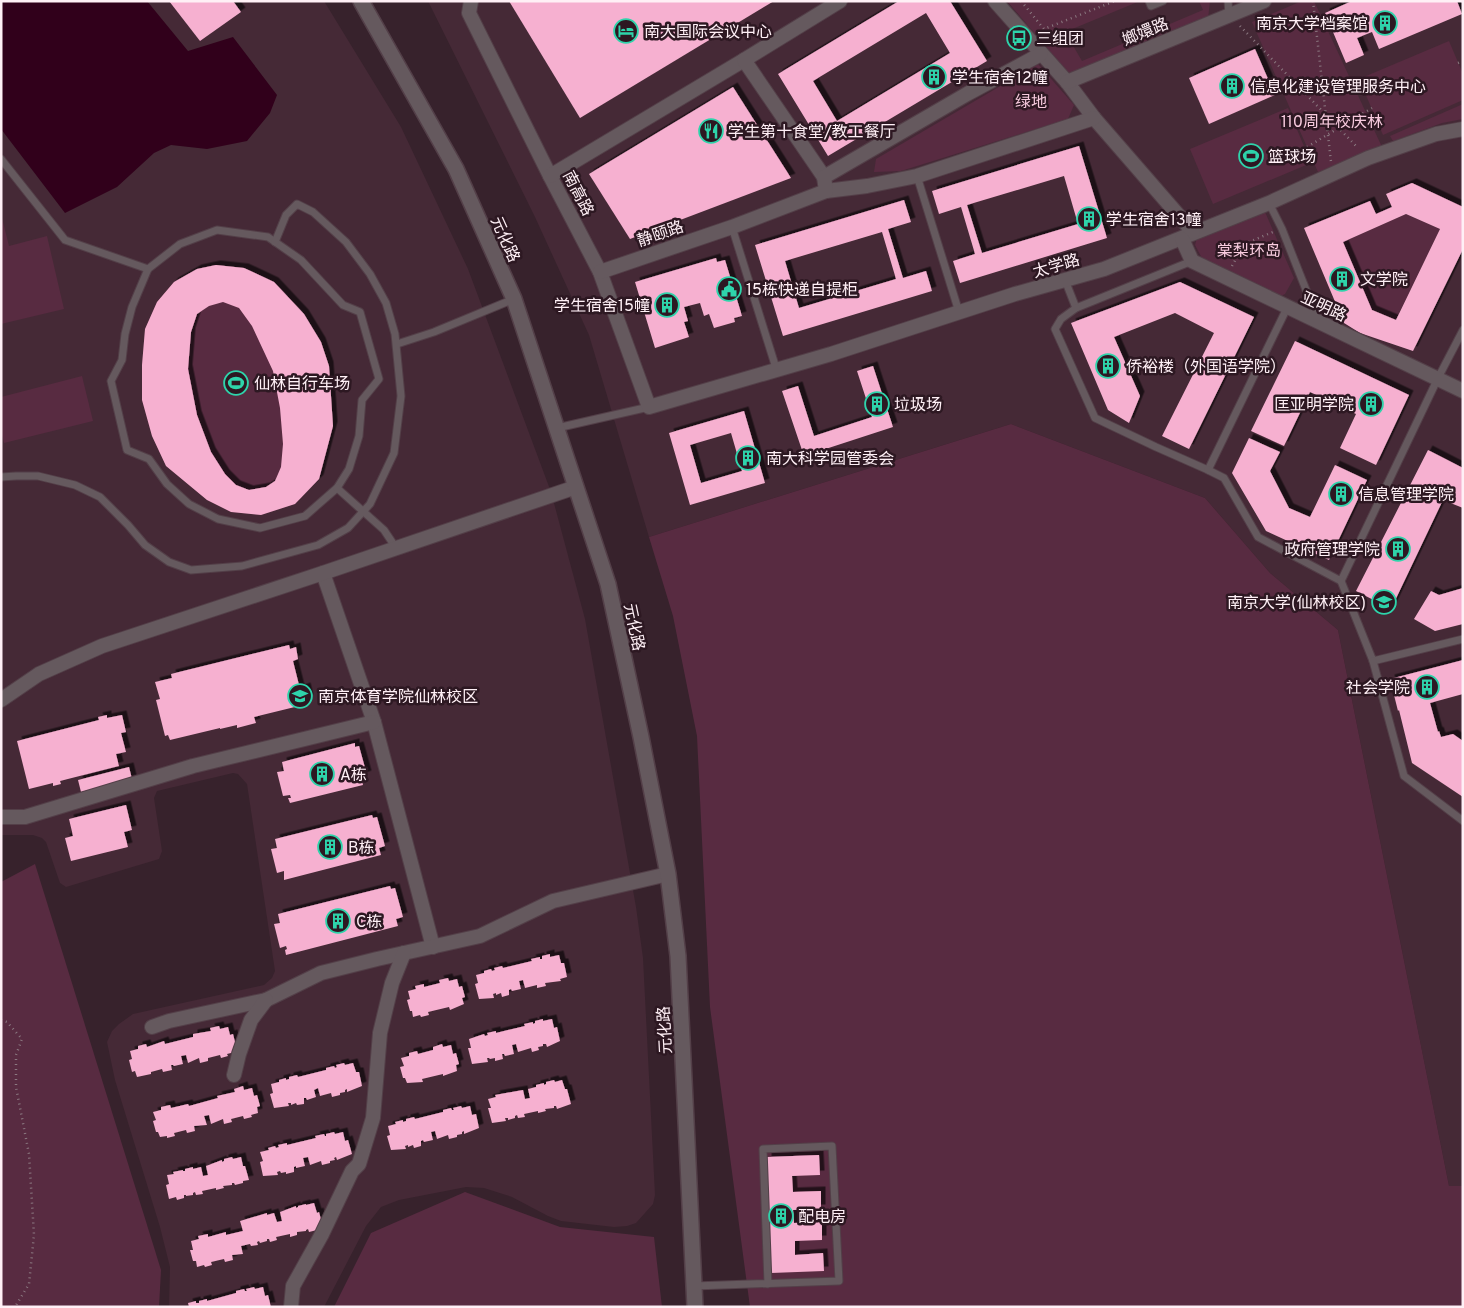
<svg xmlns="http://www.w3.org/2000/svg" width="1464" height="1308" font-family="Overpass,'Noto Sans SC',sans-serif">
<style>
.built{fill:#452936}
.green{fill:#582b41}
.water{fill:#31001b}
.building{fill:#f6b0d0;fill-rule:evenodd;filter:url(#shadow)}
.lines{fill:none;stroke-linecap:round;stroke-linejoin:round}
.service-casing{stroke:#533f48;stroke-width:9}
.minor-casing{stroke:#533f48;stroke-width:16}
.tertiary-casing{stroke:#533f48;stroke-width:18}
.path{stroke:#8b7981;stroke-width:2.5;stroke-dasharray:1 4;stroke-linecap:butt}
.service{stroke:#65595e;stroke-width:7}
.minor{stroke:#65595e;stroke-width:14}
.tertiary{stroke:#65595e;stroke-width:15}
.labels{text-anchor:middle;stroke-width:5;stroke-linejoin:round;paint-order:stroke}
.poi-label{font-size:16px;fill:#fff0f6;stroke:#2d1822;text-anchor:start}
.street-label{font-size:16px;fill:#fff0f6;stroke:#2d1822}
.park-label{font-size:16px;fill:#f8cbde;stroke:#2d1822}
</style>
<defs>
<filter id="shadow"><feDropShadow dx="4.5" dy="-4.5" stdDeviation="0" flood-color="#0009"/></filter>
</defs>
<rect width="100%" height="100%" fill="#37222c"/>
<g class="built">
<path d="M1,1H324L401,127L468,269L551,492L585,619L636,907L643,958L655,1195L653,1204L636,1223L627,1226L614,1227L561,1221L548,1216L512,1197L484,1188L466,1187L399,1200L381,1207L366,1226L324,1307H169L170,1267L160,1227L115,1080L107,1042L112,1031L119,1024L133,1014L264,985L272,978L275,971L247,784L238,774L233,773L157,791L154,798L162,851L159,859L66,887L60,883L46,842L42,838L33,835H1Z"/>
<path d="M428,1H1463V1188L1449,1186L1338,630L1270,573L1205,498L1011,424L649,537L589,335L535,217Z"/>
</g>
<g class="green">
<path d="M1007,1H1140L1065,32L1082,61L1203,10L1199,1H1210L1208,19L1070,75Z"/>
<path d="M1302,1H1314L1382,147L1318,172L1252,22Z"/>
<path d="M1449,41L1463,74V100L1383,135L1359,79Z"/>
<path d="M1038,64L1074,105L1068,119L901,171L874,172L876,159Z"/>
<path d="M1463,104V119L1442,123L1393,141L1390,136Z"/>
<path d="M1288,108L1311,163L1213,204L1190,149Z"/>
<path d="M1265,212L1294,278L1285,294L1279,297L1203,260L1195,245L1197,238Z"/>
<path d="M1,214L9,246L47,236L64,309L1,324Z"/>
<path d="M1406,214L1440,229L1396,320L1372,310L1343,242Z"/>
<path d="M216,265L244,268L274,282L304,314L321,342L329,366L333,426L319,479L295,504L261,515L231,512L207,500L166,466L152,436L142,400V365L145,329L157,302L174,282L197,269Z"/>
<path d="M82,376L93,421L4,443L1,432V397Z"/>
<path d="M1011,424L1205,498L1270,573L1338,630L1449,1186H1463V1307H750L710,1007L697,736L673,616L649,537Z"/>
<path d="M35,864L161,1270L159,1307H1V882Z"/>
<path d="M465,1192L560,1227L654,1237L662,1307H334L371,1233Z"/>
</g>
<path class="water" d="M1,1H147L188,51L233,37L277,95L270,113L247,141L207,149L171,145L154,153L117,187L65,213L1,129Z"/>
<g class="building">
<path d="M169,1H233L241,12L200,41Z"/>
<path d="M509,1H774L580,118Z"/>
<path d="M899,1H950L987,61L828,156L778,74ZM926,13L950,53L837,121L813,81Z"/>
<path d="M1352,1H1457L1462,14L1379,49L1372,32L1357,38L1364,55L1346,63L1325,13Z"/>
<path d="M1255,49L1275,95L1209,124L1189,78Z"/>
<path d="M733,87L791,178L630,239L589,174Z"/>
<path d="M1079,146L1107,238L960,283L953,261L975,254L961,207L939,214L932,191ZM1064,176L1078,224L982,253L967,205Z"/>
<path d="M1412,183L1463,207V249L1413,351L1360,333L1344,323L1304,228L1370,201L1376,214L1392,207L1386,194ZM1406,214L1440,229L1396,320L1372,310L1343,242Z"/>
<path d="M904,200L911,222L888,229L903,278L926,271L932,291L783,336L755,245ZM882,232L896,279L799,308L785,261Z"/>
<path d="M716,258L717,262L725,260L742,316L734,318L735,322L714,328L709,314L704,316L700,303L684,307L688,321L684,322L689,337L655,348L635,282Z"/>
<path d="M216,265L244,268L274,282L304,314L321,342L329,366L333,426L319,479L295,504L261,515L231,512L207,500L166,466L152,436L142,400V365L145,329L157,302L174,282L197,269ZM223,302L239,308L252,326L273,371L280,408L283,444L281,467L275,481L266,487L249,490L236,485L225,474L211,452L197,415L188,369L191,332L197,314L209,306Z"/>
<path d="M1180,282L1254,317L1189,449L1162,436L1214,333L1175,313L1114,337L1140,396L1129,423L1108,410L1071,323Z"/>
<path d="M1295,341L1409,395L1376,465L1340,448L1356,414L1310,392L1284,446L1251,431Z"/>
<path d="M873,366L893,427L804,456L782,391L798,386L814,436L872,417L857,371Z"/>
<path d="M744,411L765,483L690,505L669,433ZM731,433L742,471L701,483L690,445Z"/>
<path d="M1249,438L1280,452L1270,471L1289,508L1310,517L1335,465L1367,480L1329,560L1266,531L1232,473Z"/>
<path d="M1428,450L1463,468V508L1443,500L1391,609L1356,591Z"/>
<path d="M1463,588V624L1435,631L1414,619L1431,591L1439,595Z"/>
<path d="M289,645L290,649L296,647L298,659L293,661L300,689L306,687L309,699L302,701L303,705L254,717L256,723L237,728V725L220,729V728L170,740L168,735L165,736L156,700L160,699L155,682L172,678L171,674Z"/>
<path d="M1463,660V694L1430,703L1438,732L1439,731L1441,737L1453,734L1463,741V797L1412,763L1399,710L1398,711L1390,679Z"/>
<path d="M107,715V718L122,715L126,732L121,733L126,752L116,754L119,766L60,781L61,784L53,786V783L29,789L17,741L99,720L98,717Z"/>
<path d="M355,743V747L359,746L367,775L361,777L363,785L290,803L288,798H291L290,795L283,796L277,772L284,771L282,762Z"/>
<path d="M129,767L132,779L81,792L78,780Z"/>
<path d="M126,805L132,830L124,832L128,847L71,861L65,838L73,836L69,819Z"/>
<path d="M372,815L373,818L377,817L385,846L379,848L381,855L284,880V871L277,873L271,849L277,848L275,839Z"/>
<path d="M390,886L391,889L395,888L403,917L396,919L398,926L286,955L285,950L287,949L286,946L280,948L274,924L280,923L278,914Z"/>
<path d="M550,954V957L559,955L561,963H564L567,977L560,979L561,981L545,983L546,986L537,988V985L525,988L523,980L519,981L521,989L512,991L511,989L509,990V995L502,997L501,993L496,995V993L493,994L494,998L479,999L475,984L478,983L476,975L484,973V971L491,969L492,971L495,970L494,968L502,966L503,968L532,961L531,959L540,957V959H542V956Z"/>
<path d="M448,978L449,981L457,979L459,987L462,986L465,997L462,998L464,1004L450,1010L449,1007L428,1012L429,1015L421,1017L420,1015L413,1017L412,1011H410L407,1000L410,999L408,991L416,989L415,986L424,984V987L440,983L439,980Z"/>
<path d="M543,1019V1021L552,1019L554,1028L557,1027L560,1041L547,1047L546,1044H543V1046L538,1047L539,1050L532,1052L531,1048L518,1052L516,1044L512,1045L514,1054L505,1056L504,1054H502L503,1059L495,1061V1058L490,1059L489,1058H487L488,1062L472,1064L468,1048H471L469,1039L484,1034L485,1036L488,1035L487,1033L496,1031V1033L525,1026L524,1024L533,1022V1024L535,1023V1021Z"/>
<path d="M219,1026L220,1029L228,1027L230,1035L233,1034L236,1046L233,1047L235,1052L227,1054L228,1056L221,1058L220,1055L208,1058V1061L200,1063L199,1058L188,1063L186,1055L181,1056L183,1064L174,1066L173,1065H171L172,1070L163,1072L162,1069L151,1072V1074L137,1077L135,1071L132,1072L129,1060L132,1059L130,1051L138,1049V1046L146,1044L147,1047L164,1041L165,1044L193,1037V1034L211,1031L210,1028Z"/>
<path d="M442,1044L443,1047L451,1045L453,1054L456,1053L459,1064L456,1065L457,1071L443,1076V1074L422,1079L423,1082L407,1083L405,1078H403L400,1067L404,1066L401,1058L409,1056V1053L417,1051L418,1054L433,1050V1047Z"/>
<path d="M344,1063L345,1065L353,1063L356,1072H359L362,1086L347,1092V1089L345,1090V1092L340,1093V1095L332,1097L331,1093L320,1096L318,1088L314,1090L316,1097L307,1100L306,1098H304V1104L297,1105L296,1103L291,1105V1103H288L289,1106L274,1108L270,1094L273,1093L271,1084L279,1082V1080L286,1078V1080L289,1079V1077L297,1075L298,1077L326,1070V1068L334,1066L335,1068L337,1067L336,1065Z"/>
<path d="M554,1080L555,1082L562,1080L565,1089H567L571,1104L557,1109L556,1106H554V1108L545,1109L546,1111L538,1113V1111L524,1114L525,1117L518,1118L517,1115L515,1116V1118L508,1120V1118H505L506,1121L492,1123L488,1108H491L488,1099L496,1097L495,1095L523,1090L525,1099L530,1098L528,1089L536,1087V1085L544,1083V1085L546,1084V1082Z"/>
<path d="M243,1086L244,1090L252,1088L254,1096L257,1095L260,1106L257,1107L258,1113L251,1115L252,1117L244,1119L243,1116L231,1119L232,1122L224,1124L223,1119L211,1124L209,1115L204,1116L207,1125L194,1126L195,1131L187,1133L186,1130L174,1133L175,1136L167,1138V1136L160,1137L158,1132H156L153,1121L156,1120L153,1112L161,1110V1107L170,1105L171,1108L188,1104L189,1106L218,1098L217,1096L235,1092L234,1089Z"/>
<path d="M461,1106L462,1108L470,1106L472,1115L476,1114L479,1128L464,1134V1131L462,1132V1134L457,1135V1137L449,1139L448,1135L437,1139L435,1131L431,1132L433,1140L424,1142L423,1140L421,1141V1146L414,1148L413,1145L408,1147V1145L405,1146L406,1149L391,1150L387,1136L390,1135L388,1126L396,1124L395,1122L403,1120V1122L406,1121V1119L414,1117L415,1119L443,1112V1110L451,1108L452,1110H454L453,1108Z"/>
<path d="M334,1132L335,1134L343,1132L345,1141L348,1140L352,1154L337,1160L336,1157L334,1158L335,1160L330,1161V1163L322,1165L321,1161L310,1165L308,1157L303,1158L305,1166L296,1168V1166L294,1167V1172L286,1174V1172L281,1173L280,1171L277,1172L278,1175L263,1176L260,1162L263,1161L260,1152L269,1150L268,1148L275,1146L276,1148L279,1147L278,1145L287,1143V1145L316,1138L315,1136L324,1134L325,1136H326V1134Z"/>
<path d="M819,1155L820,1175L792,1176L793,1192L821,1191V1209L793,1210L794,1223L822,1222V1240L795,1241V1255L823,1253L824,1271L771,1273L767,1157Z"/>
<path d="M232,1157L233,1159L241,1157L243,1166H245L249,1180L243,1181V1183L235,1185L234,1183H232V1185L223,1186L224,1188L216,1190V1188L202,1191L203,1194L196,1195L195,1192L193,1193V1195L186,1196V1195H184V1198L177,1200L176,1197L169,1199L166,1185L169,1184L167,1175L174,1174L173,1172L183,1170V1171H185V1169L193,1167V1169L201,1167L203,1176L208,1175L206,1166L222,1160V1162L224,1161V1159Z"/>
<path d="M314,1203L317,1213L319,1212L323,1227L316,1229L317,1230L309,1232L308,1229L306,1230V1231L297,1232V1235L290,1237V1234L276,1237L277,1240L270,1242L269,1239H267V1241L260,1243L259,1241L257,1242L258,1245L251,1246L250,1244L241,1246L243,1254L232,1255L233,1260L225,1262L224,1259L211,1262L212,1265L205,1267L204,1265L197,1267L196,1261H193L190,1250H193L191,1241L199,1239L198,1236L208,1234V1237L226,1232V1235L243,1231L240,1221L267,1213V1215L274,1213L277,1222L282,1221L280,1212L296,1206V1208L298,1207V1206L306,1204V1205Z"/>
<path d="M254,1287L255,1289L263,1287L265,1296L268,1295L271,1307H189L188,1303L196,1301V1303H199V1301L207,1299V1301L236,1293V1291L244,1289L245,1291H247L246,1289Z"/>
</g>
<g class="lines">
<g class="service-casing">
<g id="service">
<path d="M1149,1L1151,6L1163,1"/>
<path d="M1228,1L1229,15"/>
<path d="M1,159L65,240L148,269"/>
<path d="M917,176L959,312"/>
<path d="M1269,203L1282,229L1318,320"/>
<path d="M732,227L776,368"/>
<path d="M217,230L268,237L301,260L343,305L360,312L379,379L362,400L359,436L349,469L337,488L305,516L260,528L218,519L189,504L167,484L149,459L127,450L111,381L122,360L125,334L132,307L148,269L180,244Z"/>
<path d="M1065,280L1076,308L1192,261"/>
<path d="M1076,308L1061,319L1055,329L1095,418L1156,447L1208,470L1287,308"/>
<path d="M397,344L434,332L514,299"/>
<path d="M557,428L649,407"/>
<path d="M1208,470L1224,478L1258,537L1341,581L1438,378L1463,330"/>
<path d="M1,477L16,476H38L75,485L100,497L128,525L145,545L169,562L191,570L242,566L318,545L348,528L370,504L394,453L401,396L395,334L386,303L370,274L346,242L313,212L297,204L286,215L275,242"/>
<path d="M337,488L384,530L396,548"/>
<path d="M1341,581L1373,661L1463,639"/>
<path d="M1373,661L1404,776L1463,821"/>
<path d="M694,1286L839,1281L832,1146L763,1149L768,1284"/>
</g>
</g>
<g class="minor-casing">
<g id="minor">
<path d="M471,1L469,13L550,176L600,272L649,407L831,354L1015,294L1104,269L1269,203L1368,158L1436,134L1463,129"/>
<path d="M995,1L1067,82L1094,118L1193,232"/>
<path d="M1067,82L1264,1"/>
<path d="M550,176L744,60"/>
<path d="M824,177L744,60L840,1"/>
<path d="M826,191L867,186L917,176L1094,118"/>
<path d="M1182,239L1192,261L1463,391"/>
<path d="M600,272L732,227L826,191L824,177L967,94L1041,54"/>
<path d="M323,573L374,722L433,947"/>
<path d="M1,700L39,674L102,646L323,573L576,487"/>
<path d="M1,817H25L193,766L374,722"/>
<path d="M152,1027L169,1021L266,1000L321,973L377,959L480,936L553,901L668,874"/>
<path d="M234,1075L239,1054L251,1020L266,1000"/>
<path d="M291,1307L293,1286L322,1234L352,1171L359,1164L373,1118L380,1033L392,983L404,953"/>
</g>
</g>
<g class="tertiary-casing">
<path id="tertiary" d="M361,1L456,169L514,299L608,584L641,737L668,874L678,956L695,1307"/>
</g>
<g class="path">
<path d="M1021,1L1044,29L1115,1"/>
<path d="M1313,1L1331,162"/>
<path d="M1462,1L1463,2"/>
<path d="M1240,26L1358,148"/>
<path d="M1458,63L1463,61"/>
<path d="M1307,147L1372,108"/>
<path d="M1232,266L1244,244L1273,232"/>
<path d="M1,1020L7,1022L22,1039L16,1055V1087L29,1154L34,1235L29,1284L15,1307"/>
</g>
<use href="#service" class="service"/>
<use href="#minor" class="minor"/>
<use href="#tertiary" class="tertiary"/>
</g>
<defs>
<g id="building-ring" transform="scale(1.25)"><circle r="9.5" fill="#2d1822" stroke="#2ed4ab" stroke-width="1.5"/><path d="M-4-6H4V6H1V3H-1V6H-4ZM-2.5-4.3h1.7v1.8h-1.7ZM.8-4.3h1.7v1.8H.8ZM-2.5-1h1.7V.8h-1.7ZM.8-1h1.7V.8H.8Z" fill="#2ed4ab"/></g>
<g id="hotel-ring" transform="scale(1.25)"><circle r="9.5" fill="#2d1822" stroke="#2ed4ab" stroke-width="1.5"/><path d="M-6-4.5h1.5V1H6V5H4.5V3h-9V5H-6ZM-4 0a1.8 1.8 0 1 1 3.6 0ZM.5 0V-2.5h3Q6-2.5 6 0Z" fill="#2ed4ab"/></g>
<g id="bus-ring" transform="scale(1.25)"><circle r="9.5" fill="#2d1822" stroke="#2ed4ab" stroke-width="1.5"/><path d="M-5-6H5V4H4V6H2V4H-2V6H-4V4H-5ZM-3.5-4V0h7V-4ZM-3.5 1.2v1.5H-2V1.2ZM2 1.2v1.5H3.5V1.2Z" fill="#2ed4ab"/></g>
<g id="restaurant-ring" transform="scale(1.25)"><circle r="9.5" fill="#2d1822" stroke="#2ed4ab" stroke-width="1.5"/><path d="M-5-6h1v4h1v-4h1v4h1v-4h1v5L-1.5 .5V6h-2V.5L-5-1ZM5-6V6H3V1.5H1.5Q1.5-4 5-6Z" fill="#2ed4ab"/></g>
<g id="stadium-ring" transform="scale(1.25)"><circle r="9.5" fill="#2d1822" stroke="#2ed4ab" stroke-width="1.5"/><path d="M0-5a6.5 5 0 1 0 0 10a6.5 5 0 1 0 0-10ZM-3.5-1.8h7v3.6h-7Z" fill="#2ed4ab"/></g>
<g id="civic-ring" transform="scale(1.25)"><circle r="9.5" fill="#2d1822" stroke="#2ed4ab" stroke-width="1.5"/><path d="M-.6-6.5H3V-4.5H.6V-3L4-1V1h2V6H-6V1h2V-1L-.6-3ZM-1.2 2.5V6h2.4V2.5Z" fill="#2ed4ab"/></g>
<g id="university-ring" transform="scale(1.25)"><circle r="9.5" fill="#2d1822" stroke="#2ed4ab" stroke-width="1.5"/><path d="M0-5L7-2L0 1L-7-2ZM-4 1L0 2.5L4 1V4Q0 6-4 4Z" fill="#2ed4ab"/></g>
</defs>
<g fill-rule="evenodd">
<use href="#building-ring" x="1385" y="23"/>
<use href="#hotel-ring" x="626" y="31"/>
<use href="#bus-ring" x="1019" y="38"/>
<use href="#building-ring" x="934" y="77"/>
<use href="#building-ring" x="1232" y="86"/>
<use href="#restaurant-ring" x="711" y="131"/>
<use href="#stadium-ring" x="1251" y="156"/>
<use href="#building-ring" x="1089" y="219"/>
<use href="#building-ring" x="1342" y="279"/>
<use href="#civic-ring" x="729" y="289"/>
<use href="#building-ring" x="667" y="305"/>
<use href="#building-ring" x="1108" y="366"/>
<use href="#stadium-ring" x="236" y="383"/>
<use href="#building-ring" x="877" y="404"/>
<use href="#building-ring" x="1371" y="404"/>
<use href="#building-ring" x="748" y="458"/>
<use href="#building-ring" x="1341" y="494"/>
<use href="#building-ring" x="1398" y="549"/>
<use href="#university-ring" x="1384" y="602"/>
<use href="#building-ring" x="1427" y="687"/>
<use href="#university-ring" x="300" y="696"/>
<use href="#building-ring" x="322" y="774"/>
<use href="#building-ring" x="330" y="847"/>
<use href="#building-ring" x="338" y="921"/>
<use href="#building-ring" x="781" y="1216"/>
</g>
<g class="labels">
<g class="poi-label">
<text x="1368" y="29" text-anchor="end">南京大学档案馆</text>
<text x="644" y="37">南大国际会议中心</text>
<text x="1036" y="44">三组团</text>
<text x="952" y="83">学生宿舍12幢</text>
<text x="1250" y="92">信息化建设管理服务中心</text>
<text x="728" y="137">学生第十食堂/教工餐厅</text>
<text x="1268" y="162">篮球场</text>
<text x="1106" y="225">学生宿舍13幢</text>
<text x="1360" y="285">文学院</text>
<text x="746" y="295">15栋快递自提柜</text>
<text x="650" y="311" text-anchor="end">学生宿舍15幢</text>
<text x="1126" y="372">侨裕楼（外国语学院）</text>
<text x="254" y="389">仙林自行车场</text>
<text x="894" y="410">垃圾场</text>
<text x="1354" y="410" text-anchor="end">匡亚明学院</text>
<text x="766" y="464">南大科学园管委会</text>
<text x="1358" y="500">信息管理学院</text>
<text x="1380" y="555" text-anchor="end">政府管理学院</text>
<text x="1366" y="608" text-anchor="end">南京大学(仙林校区)</text>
<text x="1410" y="693" text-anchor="end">社会学院</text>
<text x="318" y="702">南京体育学院仙林校区</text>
<text x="340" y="780">A栋</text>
<text x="348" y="853">B栋</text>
<text x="356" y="927">C栋</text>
<text x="798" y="1222">配电房</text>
</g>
<g class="street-label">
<text transform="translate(1145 31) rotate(-22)" y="6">嫏嬛路</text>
<text transform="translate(579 193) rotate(63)" y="6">南高路</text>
<text transform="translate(660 233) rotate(-19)" y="6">静颐路</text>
<text transform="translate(506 239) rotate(66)" y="6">元化路</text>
<text transform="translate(1056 265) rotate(-16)" y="6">太学路</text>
<text transform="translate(1324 306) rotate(25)" y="6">亚明路</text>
<text transform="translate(635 627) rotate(78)" y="6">元化路</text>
<text transform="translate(664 1030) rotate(-93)" y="6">元化路</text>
</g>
<g class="park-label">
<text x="1031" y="107">绿地</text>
<text x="1332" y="127">110周年校庆林</text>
<text x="1249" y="256">棠梨环岛</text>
</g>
</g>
<rect width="1464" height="1308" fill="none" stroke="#fff0f6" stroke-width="5"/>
</svg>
